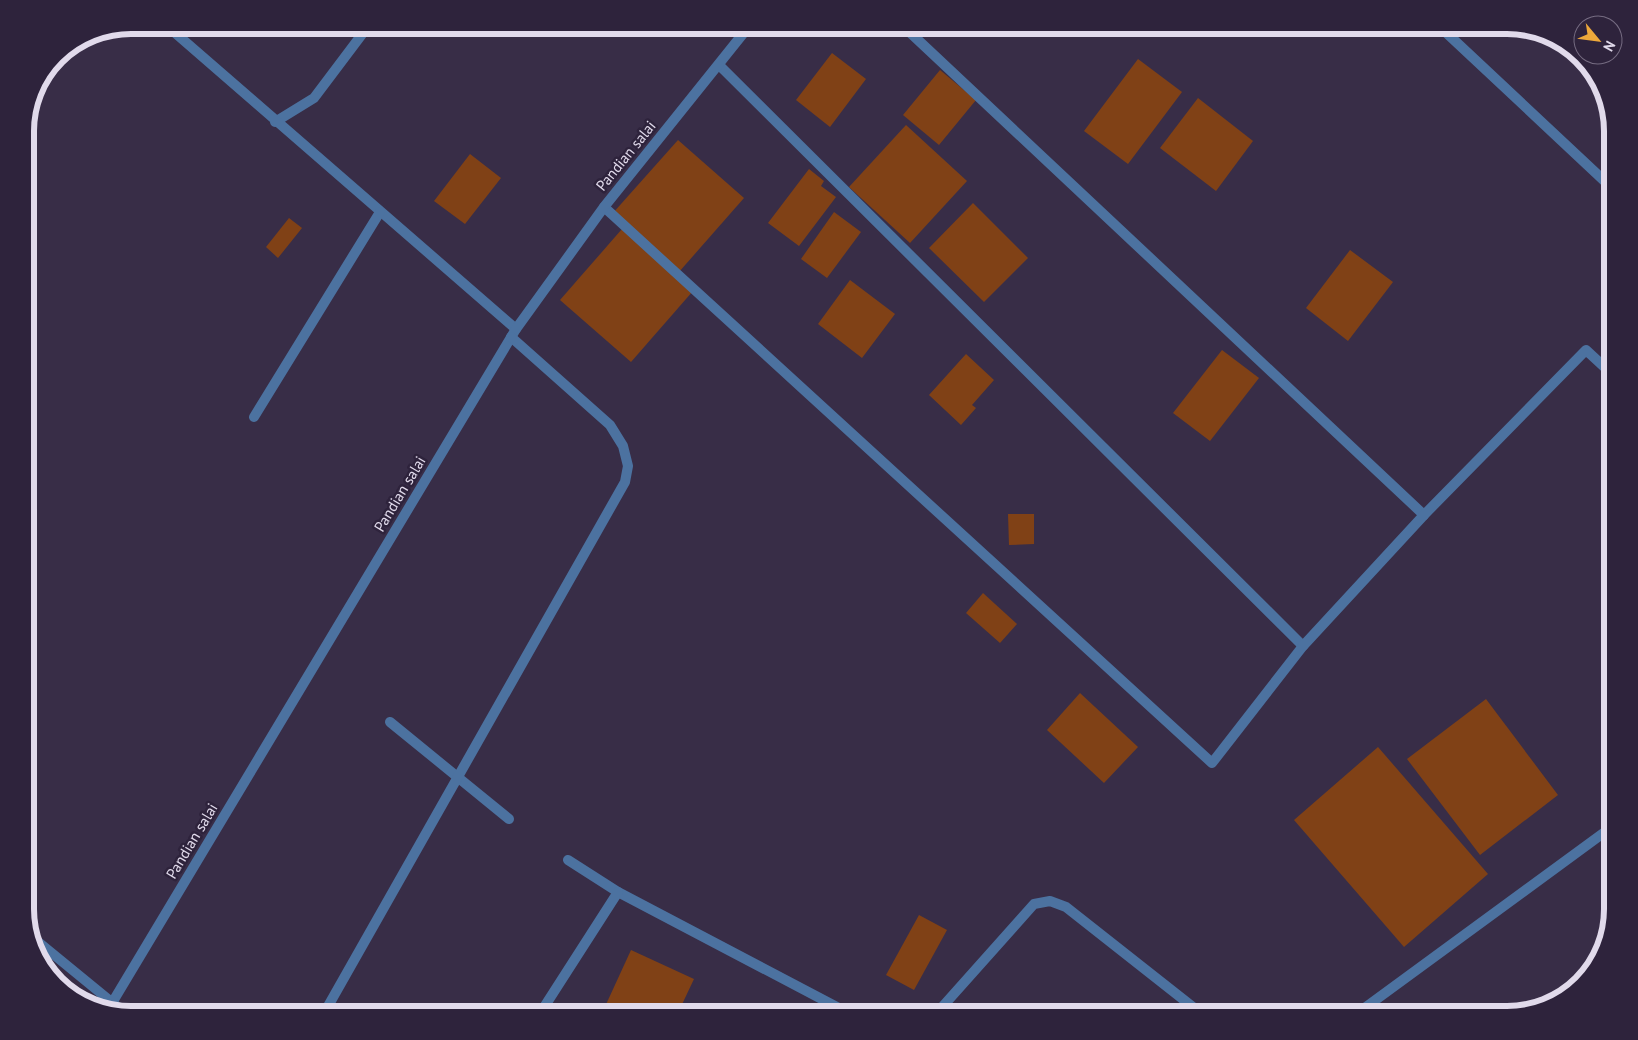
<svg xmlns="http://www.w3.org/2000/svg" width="1638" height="1040" font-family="'PT Sans',sans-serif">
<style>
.building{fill:#804116}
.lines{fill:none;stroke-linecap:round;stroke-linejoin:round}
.service{stroke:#4c72a0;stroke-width:10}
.minor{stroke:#4c72a0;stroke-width:10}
.labels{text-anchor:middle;stroke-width:5;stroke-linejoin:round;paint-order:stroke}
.street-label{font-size:15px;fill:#e1daeb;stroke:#2e233c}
.rim{fill:none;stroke:#e1daeb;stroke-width:6}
</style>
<rect width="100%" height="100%" fill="#382d47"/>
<g class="building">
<path d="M797,25H814L808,33Z"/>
<path d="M832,53L866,79L830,127L796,100Z"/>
<path d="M1138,59L1182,92L1128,164L1084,131Z"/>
<path d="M940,70L976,100L939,145L903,115Z"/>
<path d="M1198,98L1253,141L1216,191L1160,148Z"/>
<path d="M906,125L967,181L910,243L849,187Z"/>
<path d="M678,140L744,198L679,272L613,213Z"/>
<path d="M470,154L501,178L465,224L434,201Z"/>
<path d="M809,169L824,181L821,186L836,197L799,246L768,223Z"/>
<path d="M973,203L1028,258L984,302L929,248Z"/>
<path d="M834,212L861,232L827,278L801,259Z"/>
<path d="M289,218L302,228L278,258L266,247Z"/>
<path d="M622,229L693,291L631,362L560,300Z"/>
<path d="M1350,250L1393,282L1348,341L1306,308Z"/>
<path d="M850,280L895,314L862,358L818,324Z"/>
<path d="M1222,350L1259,378L1210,441L1173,413Z"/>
<path d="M966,354L994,380L972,405L976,408L961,425L929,395Z"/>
<path d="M1008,514H1034V544L1009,545Z"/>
<path d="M983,593L1017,624L1000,643L966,613Z"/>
<path d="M1080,693L1138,747L1104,783L1047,730Z"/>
<path d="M1486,699L1558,795L1480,855L1407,759Z"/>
<path d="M1378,747L1488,874L1404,947L1294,820Z"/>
<path d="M919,915L947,930L914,990L886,975Z"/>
<path d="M631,950L694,979L677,1015H612L603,1011Z"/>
</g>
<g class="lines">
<path class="service" d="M275,122L314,98L369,25"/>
<g class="minor">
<path d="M166,25L516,329"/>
<path d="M902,25L1424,515"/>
<path d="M1438,25L1613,189"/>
<path d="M719,65L1303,646"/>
<path d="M604,207L1212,763L1303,646L1424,515L1586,350L1613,375"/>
<path d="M254,417L380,212"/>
<path d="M390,722L509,819"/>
<path d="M568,860L618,892L852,1015"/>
<path d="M31,936L125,1013"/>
<path d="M112,1003L516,329L604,207L750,25"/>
<path d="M323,1015L625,482L628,466L623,446L610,425L511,337"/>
<path d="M539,1015L618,892"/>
<path d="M935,1015L1034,904L1050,901L1066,907L1203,1015"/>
<path d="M1355,1015L1613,826"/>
</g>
</g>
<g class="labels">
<g class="street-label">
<text transform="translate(626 156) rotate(-51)" y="5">Pandian salai</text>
<text transform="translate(400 494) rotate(-59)" y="5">Pandian salai</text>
<text transform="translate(192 841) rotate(-59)" y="5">Pandian salai</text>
</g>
</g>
<path d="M0 0H1638V1040H0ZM131 34H1507A97 97 0 0 1 1604 131V909A97 97 0 0 1 1507 1006H131A97 97 0 0 1 34 909V131A97 97 0 0 1 131 34Z" fill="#2e233c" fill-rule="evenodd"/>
<path class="rim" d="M131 34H1507A97 97 0 0 1 1604 131V909A97 97 0 0 1 1507 1006H131A97 97 0 0 1 34 909V131A97 97 0 0 1 131 34Z"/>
<g transform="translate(1598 40) rotate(119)"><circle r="24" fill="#2e233c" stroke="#766c82"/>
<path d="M0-4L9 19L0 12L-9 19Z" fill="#eda83b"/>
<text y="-8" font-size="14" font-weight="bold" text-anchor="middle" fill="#e1daeb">N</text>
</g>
</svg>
